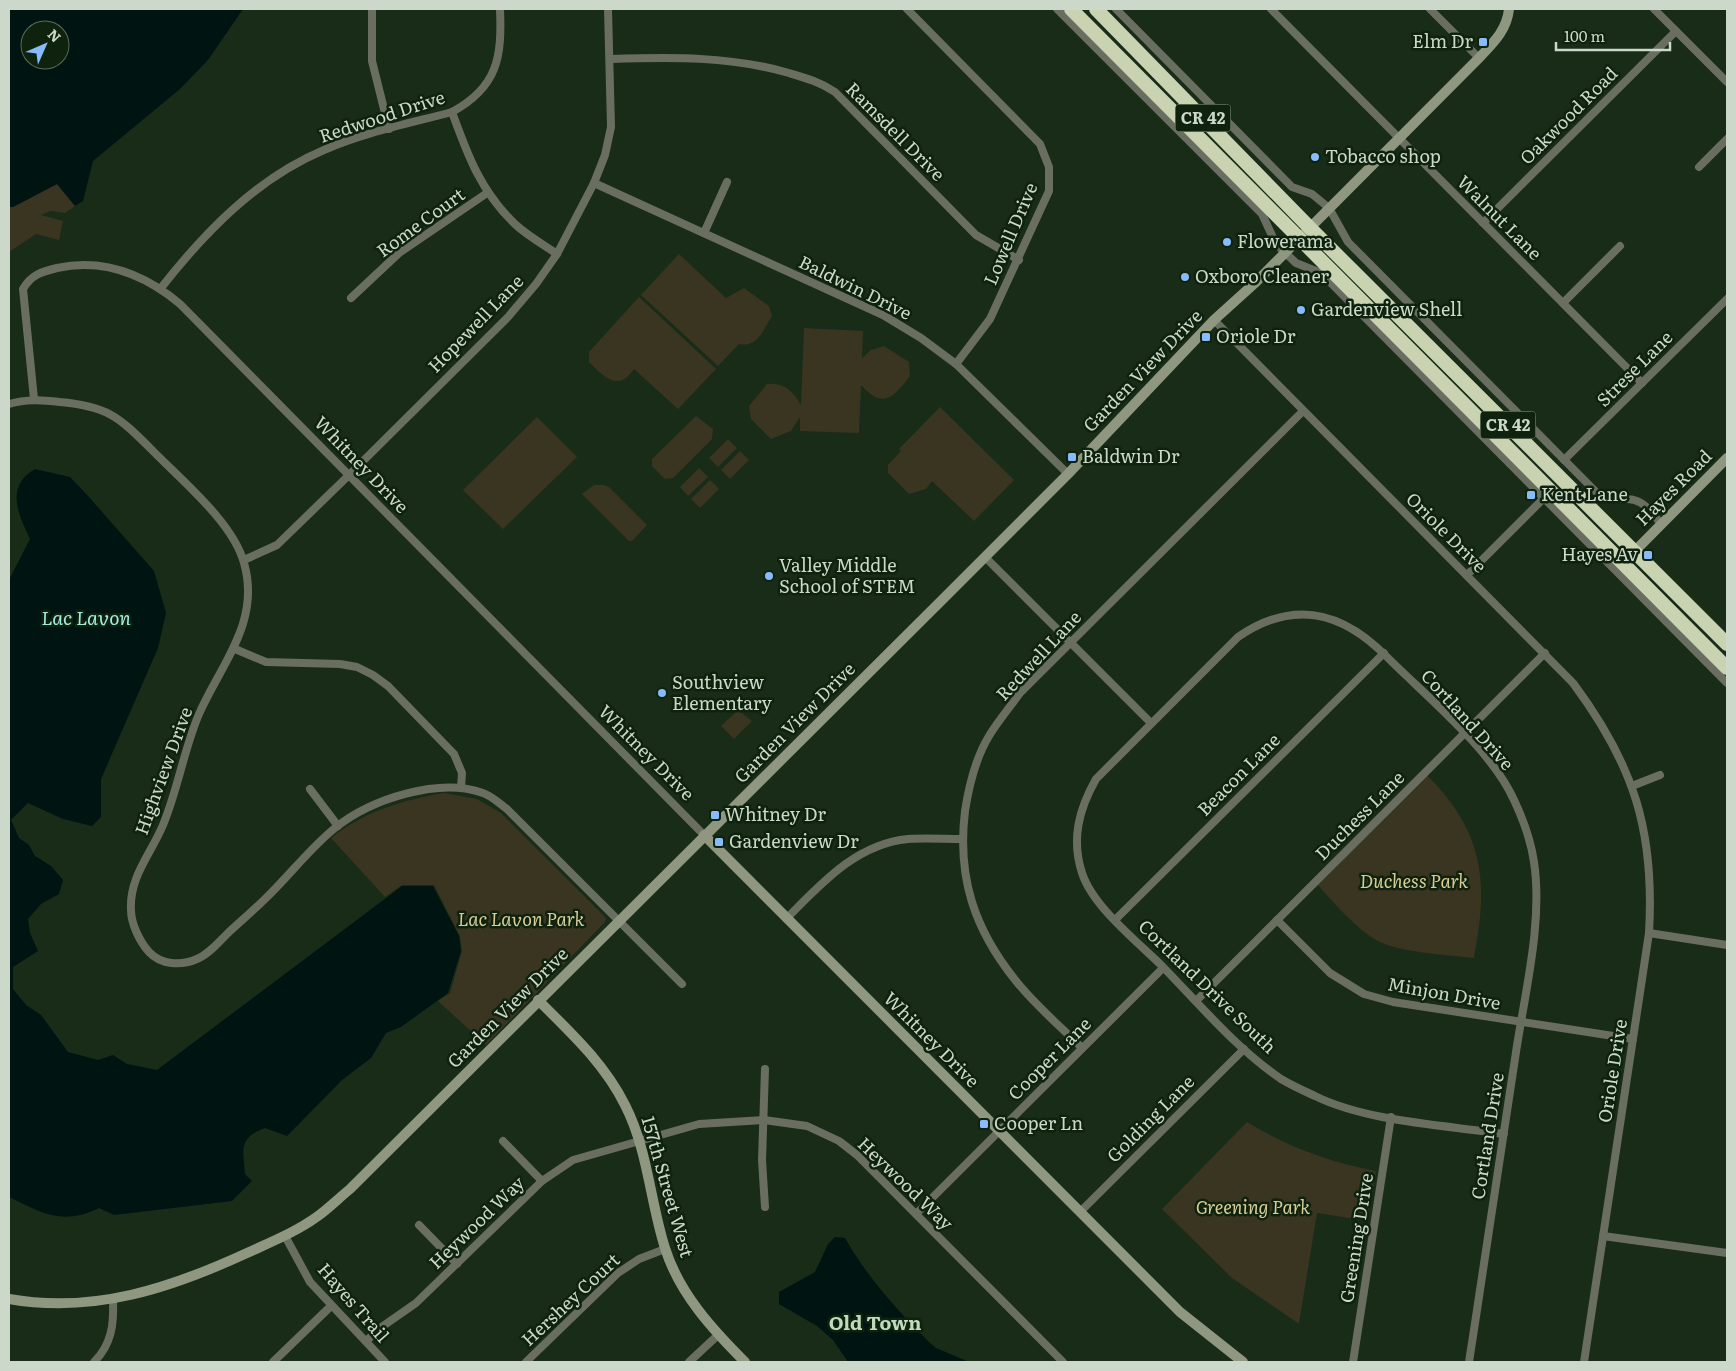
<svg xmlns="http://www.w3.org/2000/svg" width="1736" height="1371" font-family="Literata,serif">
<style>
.green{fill:#393521}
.water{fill:#001412;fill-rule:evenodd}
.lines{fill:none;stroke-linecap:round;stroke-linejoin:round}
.street{stroke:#6a6e61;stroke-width:8}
.secondary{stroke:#909781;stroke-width:10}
.highway{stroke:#c9d3b1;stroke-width:14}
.poi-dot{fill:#87bbfc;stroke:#0e220d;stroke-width:2}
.labels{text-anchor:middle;stroke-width:5;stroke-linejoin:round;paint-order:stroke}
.shield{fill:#0e220d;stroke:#92a191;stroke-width:1}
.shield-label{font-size:16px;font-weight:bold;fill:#cbd8ca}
.poi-label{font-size:18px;fill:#cbd8ca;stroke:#0e220d;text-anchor:start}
.street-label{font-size:18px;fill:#cbd8ca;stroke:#0e220d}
.park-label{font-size:18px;font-style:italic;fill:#d8cd97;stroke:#0e220d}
.water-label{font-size:19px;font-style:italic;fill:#a3eae2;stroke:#0e220d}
.neighbourhood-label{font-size:19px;font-weight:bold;fill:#c0dabe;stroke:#0e220d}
</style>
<rect width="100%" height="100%" fill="#182c17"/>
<g class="green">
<path d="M57,184L75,206L65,213L50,211L41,215L63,221L59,240L36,234L9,252V207H13Z"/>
<path d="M679,254L726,298L744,288L769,306L772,316C763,330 758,348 739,344L718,366L641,295Z"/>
<path d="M639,297L716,369L678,409L634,369C618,393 603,376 589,362V352Z"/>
<path d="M804,328L863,331L862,358L871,350L884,346L909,362L910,376C894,397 883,410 861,385L859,433L800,431V417L791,431L771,439L751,419L749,406L767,384C784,382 793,391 801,405Z"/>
<path d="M940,407L1014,480L974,521L932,481L926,489L909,494L888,473V465L901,451L899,449Z"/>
<path d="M696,416L713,429L712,439L673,478L665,479L652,466V459Z"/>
<path d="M537,417L577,457L503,529L463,490Z"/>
<path d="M728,439L737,448L718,467L709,458Z"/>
<path d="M740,451L749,460L730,479L721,470Z"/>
<path d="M699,468L708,477L688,496L680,487Z"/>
<path d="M710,480L719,489L700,508L691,499Z"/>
<path d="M594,485H604L609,487L647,525L632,541H629L582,494Z"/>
<path d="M738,710L752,721L734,739L721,726Z"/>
<path d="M1427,775C1484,833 1489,881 1474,958C1448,955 1404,953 1380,942C1360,933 1332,901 1318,885Z"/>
<path d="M444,793L477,799L501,813L606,918L605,922L486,1045L438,1001L450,993L462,951L460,936L434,885H402L385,897L331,838C365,811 403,800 444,793Z"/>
<path d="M1247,1122C1288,1147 1329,1162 1376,1171L1367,1221L1317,1213L1299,1324L1232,1278L1162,1209Z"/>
</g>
<g class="water">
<path d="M9,9H243L208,60L180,89L93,161L83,201L75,206L57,184L13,207H9ZM30,30H60V60H30Z"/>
<path d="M35,469L70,477L88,496L154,571L166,613L158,648L101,779V817L92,826L63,819L28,803L11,820L19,838L29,845L35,856L51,866L63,880L59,894L41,904L28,919L30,933L38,951L13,967V989L26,1005L41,1015L68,1052L98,1060L113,1055L127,1064L157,1070L402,886H433L459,936L461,951L448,993L401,1027L386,1033L371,1058L342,1080L287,1136L265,1128C238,1138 243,1149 245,1174L252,1181L232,1201L114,1215L99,1208C62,1226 42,1213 9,1197V580L30,539C18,514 5,486 35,469Z"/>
<path d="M835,1237L845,1238C867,1277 898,1311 930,1343L936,1348L969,1362H848L833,1340L817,1326L779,1304V1292L815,1272L828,1244Z"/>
</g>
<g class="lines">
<g class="street">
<path d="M372,9V61L389,129"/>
<path d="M907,9L1040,144L1049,167V191L990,319L956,364"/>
<path d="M1057,9L1262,214L1276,244L1296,263L1321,273L1727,683"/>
<path d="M1116,9L1292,187L1312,194L1329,208L1348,242L1599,495C1610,501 1623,497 1634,500C1646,503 1654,515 1661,524"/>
<path d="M1271,9L1642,383"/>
<path d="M1430,9L1479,58"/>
<path d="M1654,9L1727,82"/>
<path d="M611,59C671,57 730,56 789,73C806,78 820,82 835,92L976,235L1019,260"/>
<path d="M452,112C468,156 481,192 516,225C528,236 544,245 557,254"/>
<path d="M1699,167L1727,139"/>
<path d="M594,183L883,315L921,338L956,364L1068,474"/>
<path d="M1483,223L1676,31"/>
<path d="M704,233L727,182"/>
<path d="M161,288C205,232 257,178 324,150C362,133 411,123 452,112C498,87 502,57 500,9"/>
<path d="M351,298L399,253L487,193"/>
<path d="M1563,303L1620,246"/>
<path d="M1214,320L1573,683C1634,765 1655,831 1649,933L1584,1362"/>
<path d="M34,399L23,289C31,275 41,272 57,268C104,258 144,274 180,304L704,835"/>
<path d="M9,404C26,399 42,400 60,402C106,406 118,416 150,448C180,479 233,522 244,563C261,622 221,664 199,714C184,749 178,789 163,825C151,854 129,877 131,910C131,924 140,942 149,952C161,965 181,966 197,959C209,954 219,942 228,933C241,921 254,910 266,898C290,875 310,848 335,828C371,799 439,777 483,793C492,796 500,804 507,809L682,984"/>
<path d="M1564,460L1727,299"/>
<path d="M985,557L1151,723"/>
<path d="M244,560L277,545L348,476L508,317L536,284L557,254L594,183L605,155L611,127L608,9"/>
<path d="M1467,575L1545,497"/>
<path d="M235,649L266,662L340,664L357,667L373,675L388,686L454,754L462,773L461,788"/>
<path d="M1632,786L1660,775"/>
<path d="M310,789L338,826"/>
<path d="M787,918C821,884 856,844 908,839C925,838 944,839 962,839"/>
<path d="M1116,919L1384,653"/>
<path d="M1277,920L1330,973L1364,994L1393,1002L1633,1039"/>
<path d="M1649,933L1727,945"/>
<path d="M1196,1001L1545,653"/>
<path d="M1082,1048C1060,1026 1035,1005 1016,981C974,929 957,877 965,811C969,785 975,759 989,736C998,721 1010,707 1020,693L1303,411"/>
<path d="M765,1069L762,1160L765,1207"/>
<path d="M503,1141L542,1181"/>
<path d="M1080,1212L1244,1049"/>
<path d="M916,1214L1163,968"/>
<path d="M419,1225L457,1264"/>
<path d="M285,1236L310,1282L385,1362"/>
<path d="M1603,1236L1727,1253"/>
<path d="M366,1341L383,1326L416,1303L542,1181L573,1160L699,1124L764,1120L807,1126L839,1141L857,1155L1063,1362"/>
<path d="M94,1362C112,1344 114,1324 113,1299"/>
<path d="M273,1362L331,1306"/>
<path d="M526,1362L618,1273L639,1259L665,1249"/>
<path d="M689,1362L718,1335"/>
<path d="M1353,1362L1391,1117"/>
<path d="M1469,1362C1485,1259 1500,1156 1516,1052C1525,992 1543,922 1534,862C1531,841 1523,819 1514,800C1491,749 1427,697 1387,657C1342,611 1293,599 1238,637L1096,779C1079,809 1071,839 1082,873C1093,907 1138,942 1163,967C1200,1005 1237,1049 1281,1079C1291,1085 1304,1091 1315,1096C1368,1122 1445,1125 1504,1134"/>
</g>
<g class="secondary">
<path d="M1624,562L1727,458"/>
<path d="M704,835L1180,1312L1243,1362"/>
<path d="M538,1000C571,1033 604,1063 625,1105C648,1150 650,1201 665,1248C679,1293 712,1329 745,1362"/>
<path d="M9,1299C94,1314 171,1288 247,1253C271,1242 296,1232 318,1216C329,1208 339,1198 350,1189L939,603L1068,474L1214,320L1256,282L1479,58C1493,43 1507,30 1509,9"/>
</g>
<g class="highway">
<path d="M1071,9L1727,668"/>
<path d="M1096,9L1309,227L1727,644"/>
</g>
</g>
<g class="poi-dot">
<rect x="1478" y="37" width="10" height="10" rx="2.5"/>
<circle cx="1315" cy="157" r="5"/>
<circle cx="1227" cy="242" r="5"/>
<circle cx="1185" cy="277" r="5"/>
<circle cx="1301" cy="310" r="5"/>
<rect x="1201" y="332" width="10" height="10" rx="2.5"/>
<rect x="1067" y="452" width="10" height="10" rx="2.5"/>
<rect x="1526" y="490" width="10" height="10" rx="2.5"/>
<rect x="1643" y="550" width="10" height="10" rx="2.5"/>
<circle cx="769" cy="576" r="5"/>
<circle cx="662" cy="693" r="5"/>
<rect x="710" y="810" width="10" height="10" rx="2.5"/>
<rect x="714" y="837" width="10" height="10" rx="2.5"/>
<rect x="979" y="1119" width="10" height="10" rx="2.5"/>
</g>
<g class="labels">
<g class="shield">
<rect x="1175.5" y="104.5" width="55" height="27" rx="4"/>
<rect x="1480.5" y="411.5" width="55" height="27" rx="4"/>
</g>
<g class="shield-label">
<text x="1203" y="124">CR 42</text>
<text x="1508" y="431">CR 42</text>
</g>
<g class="poi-label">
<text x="1473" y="48" text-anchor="end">Elm Dr</text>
<text x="1325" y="163">Tobacco shop</text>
<text x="1237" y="248">Flowerama</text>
<text x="1195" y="283">Oxboro Cleaner</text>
<text x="1311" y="316">Gardenview Shell</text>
<text x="1216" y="343">Oriole Dr</text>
<text x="1082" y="463">Baldwin Dr</text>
<text x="1541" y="501">Kent Lane</text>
<text x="1638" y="561" text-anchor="end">Hayes Av</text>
<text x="779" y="572">Valley Middle<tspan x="779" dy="21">School of STEM</tspan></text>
<text x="672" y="689">Southview<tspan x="672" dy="21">Elementary</tspan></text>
<text x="725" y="821">Whitney Dr</text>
<text x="729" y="848">Gardenview Dr</text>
<text x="994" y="1130">Cooper Ln</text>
</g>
<g class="street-label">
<text transform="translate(1569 116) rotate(-45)" y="6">Oakwood Road</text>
<text transform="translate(382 117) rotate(-18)" y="6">Redwood Drive</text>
<text transform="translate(895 132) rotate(45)" y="6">Ramsdell Drive</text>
<text transform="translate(1499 218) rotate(45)" y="6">Walnut Lane</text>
<text transform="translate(421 223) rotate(-36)" y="6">Rome Court</text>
<text transform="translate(1011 234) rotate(-67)" y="6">Lowell Drive</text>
<text transform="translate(855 288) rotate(26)" y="6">Baldwin Drive</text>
<text transform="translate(476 324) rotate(-46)" y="6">Hopewell Lane</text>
<text transform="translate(1635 369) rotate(-45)" y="6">Strese Lane</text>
<text transform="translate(1143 371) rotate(-46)" y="6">Garden View Drive</text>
<text transform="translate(361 465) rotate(46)" y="6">Whitney Drive</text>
<text transform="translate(1674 488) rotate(-45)" y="6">Hayes Road</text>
<text transform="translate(1446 533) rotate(45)" y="6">Oriole Drive</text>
<text transform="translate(1039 656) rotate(-47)" y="6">Redwell Lane</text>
<text transform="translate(1467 720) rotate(48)" y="6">Cortland Drive</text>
<text transform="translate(795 723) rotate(-45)" y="6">Garden View Drive</text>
<text transform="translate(646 753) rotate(45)" y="6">Whitney Drive</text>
<text transform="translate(164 771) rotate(-70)" y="6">Highview Drive</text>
<text transform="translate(1239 775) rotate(-45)" y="6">Beacon Lane</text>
<text transform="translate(1360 816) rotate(-45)" y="6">Duchess Lane</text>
<text transform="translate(1207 987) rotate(44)" y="6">Cortland Drive South</text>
<text transform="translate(1444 994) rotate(10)" y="6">Minjon Drive</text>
<text transform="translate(508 1008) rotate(-45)" y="6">Garden View Drive</text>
<text transform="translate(931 1040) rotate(45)" y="6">Whitney Drive</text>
<text transform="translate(1050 1059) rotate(-45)" y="6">Cooper Lane</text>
<text transform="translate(1613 1071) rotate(-81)" y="6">Oriole Drive</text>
<text transform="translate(1151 1119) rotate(-45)" y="6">Golding Lane</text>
<text transform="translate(1488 1136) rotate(-81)" y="6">Cortland Drive</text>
<text transform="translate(905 1184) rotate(44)" y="6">Heywood Way</text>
<text transform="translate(667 1187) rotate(74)" y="6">157th Street West</text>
<text transform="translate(477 1223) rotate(-44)" y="6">Heywood Way</text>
<text transform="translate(1357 1238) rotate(-81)" y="6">Greening Drive</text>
<text transform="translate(571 1300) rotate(-43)" y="6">Hershey Court</text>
<text transform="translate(353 1303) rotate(49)" y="6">Hayes Trail</text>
</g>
<g class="park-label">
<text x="1414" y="888">Duchess Park</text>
<text x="521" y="926">Lac Lavon Park</text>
<text x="1253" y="1214">Greening Park</text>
</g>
<g class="water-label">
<text x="86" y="625">Lac Lavon</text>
</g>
<g class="neighbourhood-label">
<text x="875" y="1330">Old Town</text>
</g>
</g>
<rect width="1736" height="1371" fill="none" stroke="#cbd8ca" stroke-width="20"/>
<g transform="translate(45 45) rotate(45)"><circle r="24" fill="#0e220d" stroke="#5a6b59"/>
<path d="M0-4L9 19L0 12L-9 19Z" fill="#87bbfc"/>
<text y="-8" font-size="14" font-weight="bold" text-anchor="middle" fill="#cbd8ca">N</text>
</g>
<path d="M1556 42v8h114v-8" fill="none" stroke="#cbd8ca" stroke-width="2.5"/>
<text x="1564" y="42" font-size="15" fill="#cbd8ca" stroke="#0e220d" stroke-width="4" paint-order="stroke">100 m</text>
</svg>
